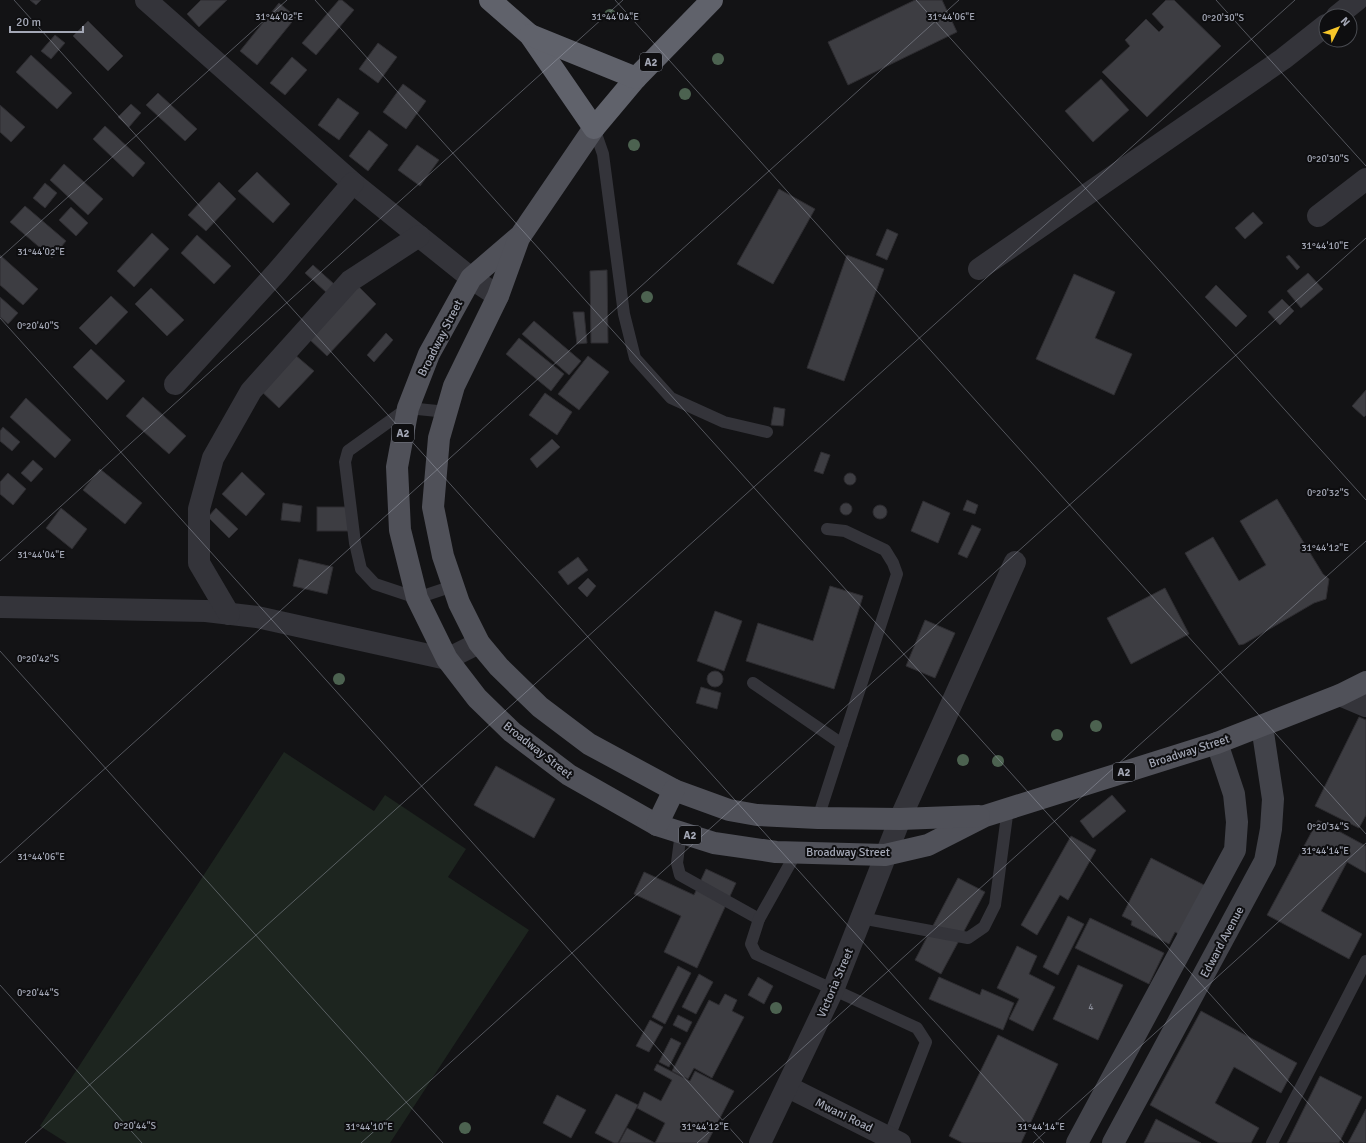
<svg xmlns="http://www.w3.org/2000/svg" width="1366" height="1143" font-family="Signika,sans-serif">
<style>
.green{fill:#1d251f}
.building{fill:#3d3d42;stroke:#2e2d31}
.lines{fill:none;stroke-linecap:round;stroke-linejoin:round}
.lane{stroke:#34343a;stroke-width:12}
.street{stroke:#34343a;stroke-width:22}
.secondary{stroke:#42434a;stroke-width:22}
.primary{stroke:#505159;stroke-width:22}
.highway{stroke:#60626b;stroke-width:22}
.tree{fill:#4c6250}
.ticks{fill:none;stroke:#a4a8b6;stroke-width:1;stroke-opacity:0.45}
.labels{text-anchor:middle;stroke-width:4;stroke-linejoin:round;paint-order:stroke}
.number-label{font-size:10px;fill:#8a8d99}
.shield{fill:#0e0e10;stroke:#777a84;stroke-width:1}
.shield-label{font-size:11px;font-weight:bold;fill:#a4a8b6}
.street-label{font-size:12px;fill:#a4a8b6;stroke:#0e0e10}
.ticks-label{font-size:10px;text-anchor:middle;fill:#a4a8b6;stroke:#0e0e10;stroke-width:4;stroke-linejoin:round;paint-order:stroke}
</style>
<rect width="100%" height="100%" fill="#131315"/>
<path class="green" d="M284,752L374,811L385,795L466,849L448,877L529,930L390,1143H67L40,1126Z"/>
<g class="building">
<path d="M30,0H41L36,5Z"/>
<path d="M201,0H227L199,27L187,14Z"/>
<path d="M339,0H342L354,10L316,55L302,43Z"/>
<path d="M915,0H942L957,32L848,85L828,42Z"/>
<path d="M1166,0H1174L1221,46L1147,117L1102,72L1130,46L1125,40L1146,19L1159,32L1164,27L1152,14Z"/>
<path d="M279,3L296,17L257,65L240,51Z"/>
<path d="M88,21L123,56L108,71L73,36Z"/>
<path d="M55,35L65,43L51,59L41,51Z"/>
<path d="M378,43L397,57L378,83L359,69Z"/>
<path d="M31,55L72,93L57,109L16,72Z"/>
<path d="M292,57L307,70L285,95L270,83Z"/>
<path d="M1101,79L1129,110L1093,142L1065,111Z"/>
<path d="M403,84L426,101L406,129L383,112Z"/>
<path d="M158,93L197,129L185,141L146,105Z"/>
<path d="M338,98L359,113L339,140L318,125Z"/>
<path d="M131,104L141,113L129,127L118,117Z"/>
<path d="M0,105L25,127L11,142L0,132Z"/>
<path d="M105,126L145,163L133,177L93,139Z"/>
<path d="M369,130L388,145L368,171L349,156Z"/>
<path d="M417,145L439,160L420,186L398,170Z"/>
<path d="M64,164L103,199L88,215L50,180Z"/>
<path d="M257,172L290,204L273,223L238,191Z"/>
<path d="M219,182L236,199L206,231L188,215Z"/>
<path d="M45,183L57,193L45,208L33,198Z"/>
<path d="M779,189L815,209L773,284L737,264Z"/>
<path d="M25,206L66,241L52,258L10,222Z"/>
<path d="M71,207L88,223L76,236L59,220Z"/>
<path d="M1253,212L1263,223L1245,239L1235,228Z"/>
<path d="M887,229L898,234L887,260L876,255Z"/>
<path d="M152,233L169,249L134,287L117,271Z"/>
<path d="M197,235L231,266L214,284L181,253Z"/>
<path d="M0,255L38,289L23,305L0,285Z"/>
<path d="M847,255L884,269L844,381L807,368Z"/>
<path d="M1289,255L1300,267L1297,270L1286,257Z"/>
<path d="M313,265L334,284L327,293L305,273Z"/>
<path d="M607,270L608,343H591L590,271Z"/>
<path d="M1308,273L1323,289L1301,308L1287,291Z"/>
<path d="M1074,274L1115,292L1095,338L1132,354L1114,395L1036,359Z"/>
<path d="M357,285L376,304L327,356L307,337Z"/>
<path d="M1216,285L1247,316L1236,327L1205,297Z"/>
<path d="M151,288L184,320L167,336L135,304Z"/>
<path d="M111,296L128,312L96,345L79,328Z"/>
<path d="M0,297L18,313L8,324L0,317Z"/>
<path d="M1282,299L1294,311L1280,325L1268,312Z"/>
<path d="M573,312H584L587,343L577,344Z"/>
<path d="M534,321L581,361L569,375L522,334Z"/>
<path d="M386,333L393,340L374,362L367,355Z"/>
<path d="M519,338L564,374L551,391L506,354Z"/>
<path d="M91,349L125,381L107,400L73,367Z"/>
<path d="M294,354L314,371L279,408L260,390Z"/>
<path d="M588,356L609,372L579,410L558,394Z"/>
<path d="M1366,390V415L1364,417L1352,406Z"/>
<path d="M545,393L572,412L557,435L529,415Z"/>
<path d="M143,397L186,436L169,454L126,416Z"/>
<path d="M26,398L71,440L55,458L10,417Z"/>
<path d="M774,407L785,409L783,426L771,425Z"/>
<path d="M3,427L20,442L12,451L0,441V431Z"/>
<path d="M552,439L560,447L537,468L530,459Z"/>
<path d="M821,452L830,455L823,474L814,471Z"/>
<path d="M33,460L43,469L31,482L21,473Z"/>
<path d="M100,469L142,503L125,524L83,490Z"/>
<path d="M242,472L265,494L246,516L222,494Z"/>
<circle cx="850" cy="479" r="6"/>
<path d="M8,473L26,489L13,505L0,494V482Z"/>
<path d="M1277,499L1323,574L1329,579L1326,599L1314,603L1244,644L1239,645L1185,553L1213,537L1239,581L1266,565L1240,521Z"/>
<path d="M967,500L978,505L975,514L963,510Z"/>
<path d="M923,501L950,513L938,543L911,531Z"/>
<path d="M283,503L302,506L300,522L281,520Z"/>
<circle cx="846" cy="509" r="6"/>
<circle cx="880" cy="512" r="7"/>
<rect x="317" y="507" width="33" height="24"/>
<path d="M61,508L87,529L72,549L46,528Z"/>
<path d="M216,508L238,529L229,538L208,517Z"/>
<path d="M972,525L981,529L967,558L958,554Z"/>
<path d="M578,557L588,570L568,585L558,572Z"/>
<path d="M299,559L333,567L327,594L293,586Z"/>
<path d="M588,578L596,586L587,597L578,588Z"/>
<path d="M830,586L863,596L834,689L746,661L758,623L813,641Z"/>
<path d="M1165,588L1189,634L1131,664L1107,618Z"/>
<path d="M715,611L742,621L724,671L697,661Z"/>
<path d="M925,620L955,633L935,678L906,666Z"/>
<circle cx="715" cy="679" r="8"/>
<path d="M701,687L721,693L717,709L696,703Z"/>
<path d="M1359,717L1366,720V815L1359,828L1315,806Z"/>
<path d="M496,766L555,799L534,838L474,805Z"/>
<path d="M1112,795L1126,811L1093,838L1080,821Z"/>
<path d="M1318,820L1366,846V873L1347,862L1321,911L1362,934L1349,959L1267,915Z"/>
<path d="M1071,836L1096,850L1068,900L1060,895L1037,935L1021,925Z"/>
<path d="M1151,858L1208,887L1184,937L1175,932L1169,944L1131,925L1132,921L1122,916Z"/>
<path d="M706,869L736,883L697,968L664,952L681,916L634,894L644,872L694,895Z"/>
<path d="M958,878L985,892L941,974L915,960Z"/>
<path d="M1068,916L1084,924L1058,975L1043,967Z"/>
<path d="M1090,918L1164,953L1149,984L1075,948Z"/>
<path d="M1017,946L1037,956L1029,974L1055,987L1033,1031L1009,1019L1019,999L997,988Z"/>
<path d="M1078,965L1123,985L1098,1040L1053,1019Z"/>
<path d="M678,966L691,973L665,1024L652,1017Z"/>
<path d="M699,974L713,982L696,1014L682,1007Z"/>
<path d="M758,977L773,986L764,1004L748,995Z"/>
<path d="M939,977L980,995L982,989L1014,1003L1003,1030L929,999Z"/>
<path d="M725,994L737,1000L732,1011L744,1017L712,1078L694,1068L688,1079L672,1071L709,1000L719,1005Z"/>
<path d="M1201,1011L1297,1063L1281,1093L1234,1067L1215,1103L1259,1128L1251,1143H1219L1150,1105Z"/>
<path d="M678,1015L692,1022L687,1032L673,1025Z"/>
<path d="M650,1020L663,1027L649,1052L636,1046Z"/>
<path d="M998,1035L1058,1064L1021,1143H963L949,1136Z"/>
<path d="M671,1038L681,1043L669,1067L659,1062Z"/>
<path d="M657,1064L690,1081L695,1071L734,1091L707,1143H619L627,1128L655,1143L665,1123L637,1108L644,1092L661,1101L672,1080L654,1070Z"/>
<path d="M1320,1076L1362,1097L1339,1143H1287Z"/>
<path d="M616,1094L638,1105L618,1143H614L595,1133Z"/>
<path d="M557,1095L586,1110L571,1138L543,1123Z"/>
<path d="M1366,1109V1143H1348Z"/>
<path d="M1156,1119L1201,1143H1144Z"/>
</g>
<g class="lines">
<g class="lane">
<path d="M594,128L603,154L624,314L635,358L671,398L724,422L767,432"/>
<path d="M447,412L408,408L348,451L345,462L355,543L361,569L375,584L417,598L453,586"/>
<path d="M753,683L842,744"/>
<path d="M818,818L897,574L893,563L885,550L845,531L827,529"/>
<path d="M681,832L677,863L680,875L759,919"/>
<path d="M796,853L759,919L751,944L756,954L917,1028L926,1042L889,1137"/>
<path d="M861,918L968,938L984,927L995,905L1008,808"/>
<path d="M1272,1143L1366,961"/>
</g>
<g class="street">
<path d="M146,0L353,183L471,278L498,296"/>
<path d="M1337,16L1357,0"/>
<path d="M1318,216L1366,179"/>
<path d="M979,269L1283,59L1326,25"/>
<path d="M175,384L277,272L353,183"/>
<path d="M0,607L206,611L257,617L447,659L479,643"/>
<path d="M229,614L199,563V509L213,458L251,391L350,281L419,236"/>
<path d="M1340,695L1366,706"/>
<path d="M788,1087L900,1143"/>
<path d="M760,1143L833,990L900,819L1015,562"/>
</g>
<g class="secondary">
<path d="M1077,1143L1235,850L1237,822L1234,794L1217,743"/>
<path d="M1113,1143L1265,861L1271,829L1273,799L1262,726"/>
</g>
<g class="primary">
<path d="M594,128L521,235L471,278L429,354L408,408L397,467L400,530L417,598L447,659L477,698L512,732L569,775L657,825L714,843L776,852L885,855L928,845L985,816L1217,743L1340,695L1366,682"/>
<path d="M519,238L498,296L454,386L439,438L433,507L443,556L459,603L479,643L499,667L540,707L589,744L674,790L729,810L757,815L818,818L900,819L979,816"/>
<path d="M657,825L674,790"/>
</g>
<g class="highway">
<path d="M490,0L530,35L594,128L636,78L712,0"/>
<path d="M530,35L636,78"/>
</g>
</g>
<g class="tree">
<circle cx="610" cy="15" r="6"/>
<circle cx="718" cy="59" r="6"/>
<circle cx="685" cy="94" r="6"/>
<circle cx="634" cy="145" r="6"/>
<circle cx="647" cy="297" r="6"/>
<circle cx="339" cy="679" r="6"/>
<circle cx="1096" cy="726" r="6"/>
<circle cx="1057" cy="735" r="6"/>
<circle cx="963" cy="760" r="6"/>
<circle cx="998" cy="761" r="6"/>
<circle cx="776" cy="1008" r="6"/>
<circle cx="465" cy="1128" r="6"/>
</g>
<path class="ticks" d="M14,0L1044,1143M315,0L1344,1143M615,0L1366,834M916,0L1366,500M1216,0L1366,166M0,258L287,0M0,318L743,1143M0,561L623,0M0,651L443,1143M0,863L959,0M0,985L142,1143M25,1143L1295,0M361,1143L1366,238M697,1143L1366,541M1033,1143L1366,843"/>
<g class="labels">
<g class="number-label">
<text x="1091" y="1010">4</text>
</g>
<g class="shield">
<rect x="640" y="53" width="22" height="18" rx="3"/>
<rect x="392" y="424" width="22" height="18" rx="3"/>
<rect x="1113" y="763" width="22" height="18" rx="3"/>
<rect x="679" y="826" width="22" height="18" rx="3"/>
</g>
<g class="shield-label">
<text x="651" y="66">A2</text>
<text x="403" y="437">A2</text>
<text x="1124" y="776">A2</text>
<text x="690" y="839">A2</text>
</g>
<g class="street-label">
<text transform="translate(440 338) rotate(-63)" y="4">Broadway Street</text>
<text transform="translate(538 750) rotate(38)" y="4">Broadway Street</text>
<text transform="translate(1189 751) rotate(-18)" y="4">Broadway Street</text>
<text x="848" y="856">Broadway Street</text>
<text transform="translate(1222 942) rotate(-62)" y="4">Edward Avenue</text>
<text transform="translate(835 983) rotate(-67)" y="4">Victoria Street</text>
<text transform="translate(844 1115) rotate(26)" y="4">Mwani Road</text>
</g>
</g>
<g class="ticks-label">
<text x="279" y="20">31°44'02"E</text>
<text x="951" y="20">31°44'06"E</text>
<text x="615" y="20">31°44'04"E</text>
<text x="1223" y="21">0°20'30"S</text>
<text x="1328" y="162">0°20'30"S</text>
<text x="1325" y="249">31°44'10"E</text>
<text x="41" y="255">31°44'02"E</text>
<text x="38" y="329">0°20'40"S</text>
<text x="1328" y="496">0°20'32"S</text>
<text x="1325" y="551">31°44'12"E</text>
<text x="41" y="558">31°44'04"E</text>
<text x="38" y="662">0°20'42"S</text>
<text x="1328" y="830">0°20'34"S</text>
<text x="1325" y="854">31°44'14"E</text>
<text x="41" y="860">31°44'06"E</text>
<text x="38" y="996">0°20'44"S</text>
<text x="135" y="1129">0°20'44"S</text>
<text x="369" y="1130">31°44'10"E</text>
<text x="705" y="1130">31°44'12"E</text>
<text x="1041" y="1130">31°44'14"E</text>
</g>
<g transform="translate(1338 28) rotate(48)"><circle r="19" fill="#0e0e10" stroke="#4a4c52"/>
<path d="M0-3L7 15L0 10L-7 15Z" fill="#f7c629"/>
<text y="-6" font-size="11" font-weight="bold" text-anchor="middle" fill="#a4a8b6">N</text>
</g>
<path d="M10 26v6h73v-6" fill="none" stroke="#a4a8b6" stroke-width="2"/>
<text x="16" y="26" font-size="12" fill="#a4a8b6" stroke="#0e0e10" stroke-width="3" paint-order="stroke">20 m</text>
</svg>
